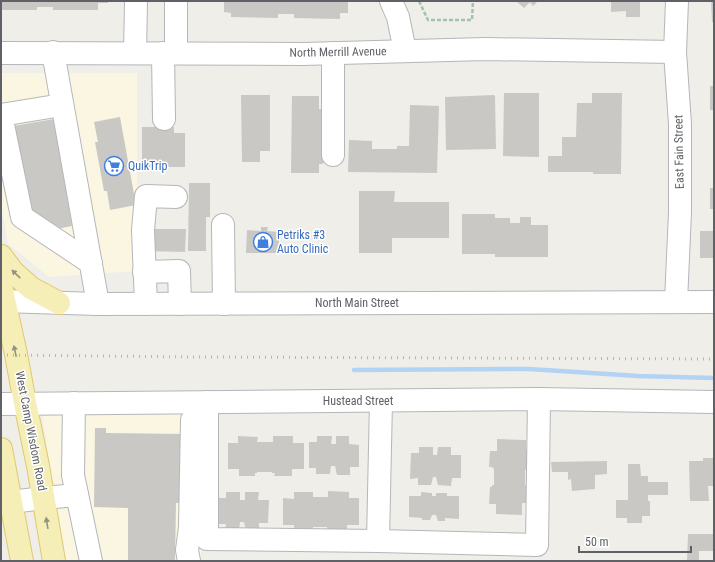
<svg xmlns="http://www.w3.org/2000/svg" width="715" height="562" font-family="'Roboto Condensed',sans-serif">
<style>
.commercial{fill:#faf6e2}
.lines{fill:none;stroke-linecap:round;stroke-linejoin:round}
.stream{stroke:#b2d3f4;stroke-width:4.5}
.building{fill:#cac8c4}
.minor-casing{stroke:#b4b6ba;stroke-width:24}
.major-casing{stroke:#e0c870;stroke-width:24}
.path{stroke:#a1c3ad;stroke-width:2.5;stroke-dasharray:4 2;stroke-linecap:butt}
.minor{stroke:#fff;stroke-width:22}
.major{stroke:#f5efb7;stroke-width:22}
.rail{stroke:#b5b5b6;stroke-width:3;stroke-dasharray:1 5;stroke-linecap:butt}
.oneway{fill:#949382}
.labels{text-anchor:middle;stroke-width:3;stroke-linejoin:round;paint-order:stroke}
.street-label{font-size:12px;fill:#5f6166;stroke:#fff}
.shop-label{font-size:12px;fill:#366cbe;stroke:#fff;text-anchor:start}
</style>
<rect width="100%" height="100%" fill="#efeee8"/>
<g class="commercial">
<path d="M1,73H137V271L49,277L8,244L1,205Z"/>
<path d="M42,414H199L201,561H66L57,512Z"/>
</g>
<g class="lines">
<path class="stream" d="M354,370L529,369L638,376L714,378"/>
</g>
<g class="building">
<path d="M1,1H108V3H98V10H53V7H37V10H1Z"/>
<path d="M224,1H348V13H340V19L294,18V14H278V18L231,17V13L224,12Z"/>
<path d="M516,1H538L533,6L530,2L524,8Z"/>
<path d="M611,1H640V17H626V11L611,12Z"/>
<path d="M711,1H714V22H712Z"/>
<rect x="710" y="86" width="4" height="24"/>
<path d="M504,93H539V157L503,156Z"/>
<path d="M592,93H622L621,174H593V172H548V156H562V137H576L577,103H592Z"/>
<path d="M241,95H270V151H260V162H242Z"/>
<path d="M494,95L495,96L496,149L446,150L445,97Z"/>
<path d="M292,96H319V109H323V164H319V173H291Z"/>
<path d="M410,105L439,106L437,173L348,172L349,140L372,141V149H397V146H409Z"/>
<path d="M120,117L136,205L110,210L107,191H104L95,142H98L94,122Z"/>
<path d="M54,119L72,226L52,230L28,213L13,126Z"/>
<path d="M142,127H174V133H185V167H166V171H161V167H142Z"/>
<path d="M189,183H210V217H206V251H188Z"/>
<rect x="710" y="188" width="4" height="21"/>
<path d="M359,191H395L394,202H449V238H392V253H359Z"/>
<path d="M462,214H495V218H510V223H520V217H531V225H548V257H495V254H462Z"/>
<path d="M261,227H268L267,231L279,232V253H246L247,230L261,231Z"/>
<path d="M148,229H186L185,252L147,251Z"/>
<rect x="700" y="231" width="14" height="27"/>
<path d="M95,428H106V433L184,434L183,503H176L175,561H128V508L94,507Z"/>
<path d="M238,436L258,437L257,442H273V436H293V443H304V469H292V476H274L275,473H272V472H257V473H255V476H239V469H228V443H238Z"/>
<path d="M317,436H332L331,444H336V436H349V444L359,445V467H350V475H337L335,466H331L330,474H316V468H309V442H317Z"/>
<path d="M497,439L526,440V450H530L527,470H525V485H529V503H522V515L496,514V504H489L490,487H492V485H494V469L492,467H489L490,451H497Z"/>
<path d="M419,447H433V455H437L438,447H451V455H461V478H452L451,486L438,485L436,477H433L431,485H418V478L410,479L411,453H419Z"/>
<path d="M703,458H714V486H708L709,501H690L689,461H703Z"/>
<path d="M607,461V474L595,475V489L572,491L571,479L568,480V472H552L551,462Z"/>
<path d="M628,464H640L641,476H648V482H668V495H648V501H650V516H642V523H627V518H616V500H628Z"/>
<path d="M328,491L349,492V498H359V525H347V532H330V529H327V527H313V529H311V531H294V525H283V498L294,499V492H313V497H328Z"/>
<path d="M226,492H240V500H245V492H259L258,500H269L268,523H259V531L246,530L244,522H240L239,530H225L226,524H218V498H226Z"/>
<path d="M421,492L432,493V496H436V493H447V496H459V519L445,518V521H438L436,515H432L430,520H422V518L409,517V496H421Z"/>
<path d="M688,534H714V551H699V561H687Z"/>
</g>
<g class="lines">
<g class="minor-casing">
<g id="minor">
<path d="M391,1L398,17L405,51"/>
<path d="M53,52L98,304"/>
<path d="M1,53L303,54L485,49L675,52"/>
<path d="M135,53L136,1"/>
<path d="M163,53L164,119"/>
<path d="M176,53V1"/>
<path d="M333,53V155"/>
<path d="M1,115L22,217L91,263"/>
<path d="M1,115L62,105"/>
<path d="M223,225L224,304"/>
<path d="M144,272L179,271L180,304"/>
<path d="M1,301L98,304L714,302"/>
<path d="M676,302L680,212V124L675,52L677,1"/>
<path d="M146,304L143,230L146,196L176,197"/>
<path d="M207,402V539L378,541L537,545L539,399"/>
<path d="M74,403L73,475L91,561"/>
<path d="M1,404L539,399L714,402"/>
<path d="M11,502L43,498L77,495"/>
<path d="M378,541L381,401"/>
<path d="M189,561L187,550L190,527L192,420"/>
</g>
</g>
<g class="major-casing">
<g id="major">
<path d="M1,256L13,272L31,288L59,303"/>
<path d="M1,286L16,354L25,403L38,466L54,561"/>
<path d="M1,449L22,561"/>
</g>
</g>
<path class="path" d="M419,1L428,20H472L473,1"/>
<use href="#minor" class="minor"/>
<use href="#major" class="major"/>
<path class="rail" d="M1,355L198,357L714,359"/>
</g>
<defs><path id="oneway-solid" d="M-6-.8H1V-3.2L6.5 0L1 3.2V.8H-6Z"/></defs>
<g class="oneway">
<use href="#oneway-solid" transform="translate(16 274) rotate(-136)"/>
<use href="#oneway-solid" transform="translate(15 351) rotate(-102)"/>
<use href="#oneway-solid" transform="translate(47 523) rotate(-99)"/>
</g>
<defs>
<g id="supermarket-ring" transform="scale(1)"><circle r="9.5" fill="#fff" stroke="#3f7fe0" stroke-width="1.5"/><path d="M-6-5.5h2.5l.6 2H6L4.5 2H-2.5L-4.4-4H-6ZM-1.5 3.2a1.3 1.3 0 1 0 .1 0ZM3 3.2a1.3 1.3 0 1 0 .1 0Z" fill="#3f7fe0"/></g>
<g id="shop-ring" transform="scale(1)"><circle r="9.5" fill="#fff" stroke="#3f7fe0" stroke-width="1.5"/><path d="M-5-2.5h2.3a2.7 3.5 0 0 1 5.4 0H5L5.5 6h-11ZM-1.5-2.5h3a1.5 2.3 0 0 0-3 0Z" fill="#3f7fe0"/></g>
</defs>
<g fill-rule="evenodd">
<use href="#supermarket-ring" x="114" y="166"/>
<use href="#shop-ring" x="263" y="242"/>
</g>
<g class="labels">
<g class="street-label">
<text transform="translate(338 52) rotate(-1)" y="4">North Merrill Avenue</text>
<text transform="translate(679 152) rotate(-91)" y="4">East Fain Street</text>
<text x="357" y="307">North Main Street</text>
<text x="358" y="405">Hustead Street</text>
<text transform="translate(31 431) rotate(79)" y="4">West Camp Wisdom Road</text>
</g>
<g class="shop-label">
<text x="128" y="170">QuikTrip</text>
<text x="277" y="239">Petriks #3<tspan x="277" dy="14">Auto Clinic</tspan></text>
</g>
</g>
<rect width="715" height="562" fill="none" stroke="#5f6166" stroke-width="4"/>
<path d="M579 546v6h112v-6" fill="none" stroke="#5f6166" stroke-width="2"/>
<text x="585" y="546" font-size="12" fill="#5f6166" stroke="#ffffff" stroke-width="3" paint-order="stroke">50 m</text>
</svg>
